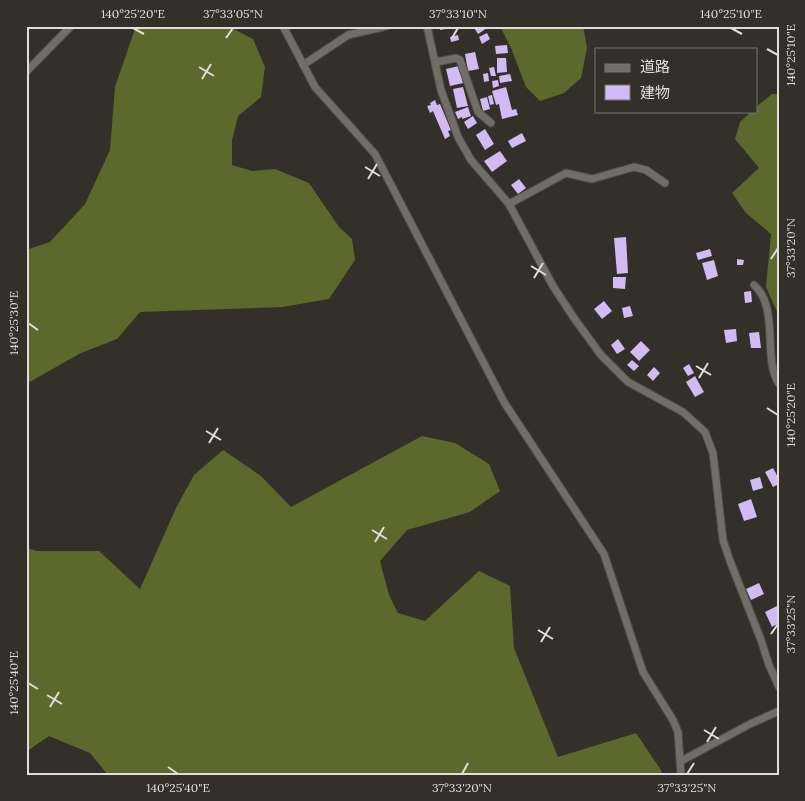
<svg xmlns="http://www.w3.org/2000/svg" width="805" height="801" font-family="Lora,'Noto Sans JP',serif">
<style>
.forest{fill:#5d682c}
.building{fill:#d2baf5}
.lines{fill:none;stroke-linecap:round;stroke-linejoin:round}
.street-casing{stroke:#4d4b46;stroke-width:9}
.street{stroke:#706e67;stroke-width:7}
.ticks{fill:none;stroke:#dfdeda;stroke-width:2}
.neatline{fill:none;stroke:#dfdeda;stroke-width:2}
.ticks-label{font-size:12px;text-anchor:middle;fill:#dfdeda}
</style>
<rect width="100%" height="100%" fill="#323029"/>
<g class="forest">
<path d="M136,26H228L253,39L265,67L261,97L238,116L232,140V165L252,171L275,169L309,183L339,227L352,239L355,260L329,299L282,307L140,312L117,339L81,353L26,384V250L50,242L85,204L110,150L115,87Z"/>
<path d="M500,26H583L587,48L581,78L564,93L540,101L526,87L511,48Z"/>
<path d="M772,94H779V361L778,314L766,287L771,234L746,213L732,193L759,168L735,139L740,122L752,111H756V107Z"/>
<path d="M422,436L455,443L489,464L500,491L470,512L407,530L380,561L389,595L398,613L425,621L479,571L510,586L514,648L558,757L636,733L661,770L662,775H108L90,753L49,736L26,752V548L37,551H99L140,589L176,508L194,475L223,450L261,476L291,507Z"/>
</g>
<g class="building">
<path d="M440,26H457V27L440,30Z"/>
<path d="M473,26H486L487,28L478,34Z"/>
<path d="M487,33L490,39L482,44L479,37Z"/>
<path d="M458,35L459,40L451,42L450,37Z"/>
<path d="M507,45L508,53L496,54L495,46Z"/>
<path d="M475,52L479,69L468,71L465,54Z"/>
<path d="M497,58H506L507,72L497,73Z"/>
<path d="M459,66L463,83L450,86L446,69Z"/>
<path d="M494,67L496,76H491L489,68Z"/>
<path d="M488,73L489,81L484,82L483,74Z"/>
<path d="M510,74L512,81L500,83L499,76Z"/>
<path d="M498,80L499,86L493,88L492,81Z"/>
<path d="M463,87L468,106L457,108L453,89Z"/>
<path d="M506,87L512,110L516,109L518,115L502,119L499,104L496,105L492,91Z"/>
<path d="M492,95L494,104L490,105L488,96Z"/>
<path d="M487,97L490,109L483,111L480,99Z"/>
<path d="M435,100L437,105L440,104L451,130L448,131L450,136L445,139L433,111L430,113L427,106L431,105L430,103Z"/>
<path d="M468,107L471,116L462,119V117L458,119L455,112Z"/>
<path d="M473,116L477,123L468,129L464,122Z"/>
<path d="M485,129L494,144L485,150L476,135Z"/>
<path d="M522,133L526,141L512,148L508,141Z"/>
<path d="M500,151L507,161L492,172L484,161Z"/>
<path d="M519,179L526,188L518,194L511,185Z"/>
<path d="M626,237L628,273L617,274L614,238Z"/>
<path d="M710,249L712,256L698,260L696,253Z"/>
<path d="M737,259L744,260L743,265H737Z"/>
<path d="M714,260L718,276L707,280L702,263Z"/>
<path d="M613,277H626L625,289L613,288Z"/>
<path d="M751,291L752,302L745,303L744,292Z"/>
<path d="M604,301L612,311L602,319L594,309Z"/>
<path d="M630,306L633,316L624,318L622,308Z"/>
<path d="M736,329L737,341L726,343L724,330Z"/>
<path d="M759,332L761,348H751L749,333Z"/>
<path d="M618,339L625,349L617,354L611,345Z"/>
<path d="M641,341L650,350L639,361L630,352Z"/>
<path d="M632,360L639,366L634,371L627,365Z"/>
<path d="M689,364L694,373L688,376L683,368Z"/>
<path d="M654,367L660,373L653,381L647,375Z"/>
<path d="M695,376L704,392L695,397L686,382Z"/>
<path d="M773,468L779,479V484L773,487L765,472Z"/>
<path d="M760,477L763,488L753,491L750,480Z"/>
<path d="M751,499L757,517L744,521L738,504Z"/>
<path d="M759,583L764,594L751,600L746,589Z"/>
<path d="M777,606L779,611V623L772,627L765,612Z"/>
</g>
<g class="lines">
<g class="street-casing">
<g id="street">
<path d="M283,26L315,87L375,154L504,402L604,554L643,672L673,720L678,732L681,775"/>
<path d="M427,26L441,90L458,137L471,160L509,204L553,286L574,318L601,355L628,382L683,412L705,432L713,453L723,540L730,561L761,640L769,665L779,687"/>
<path d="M436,62L456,58L460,60L478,112L491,123"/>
<path d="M303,65L348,35L387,26"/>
<path d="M26,72L71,26"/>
<path d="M509,204L566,173L592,179L634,167L646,170L665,183"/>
<path d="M754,285C780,308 762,358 779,384"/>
<path d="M681,761L750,724L779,711"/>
</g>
</g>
<use href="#street" class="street"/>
</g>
<path class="ticks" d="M133,28L144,34M731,28L742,34M226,38L233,28M452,38L458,28M767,49L778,55M199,67L214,76M202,79L211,64M365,167L380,176M368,179L377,164M771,259L778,248M531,266L546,275M534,278L543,263M28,323L38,330M696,366L711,375M699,378L708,363M767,408L778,415M206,431L221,440M209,443L218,428M372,530L387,539M375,542L384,527M538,630L553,639M771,634L778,624M541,642L550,627M28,683L38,689M47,695L62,704M50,707L59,692M704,730L719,739M707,742L716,727M168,767L178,774M462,774L468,763M687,774L694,763"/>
<rect width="805" height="801" fill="none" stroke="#323029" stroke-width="55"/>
<rect x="595" y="48" width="162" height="65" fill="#323029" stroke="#777670"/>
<rect x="605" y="64" width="25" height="8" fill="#706e67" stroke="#777670"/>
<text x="640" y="72" font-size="15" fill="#dfdeda">道路</text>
<rect x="605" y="85" width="25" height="15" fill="#d2baf5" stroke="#777670"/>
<text x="640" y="98" font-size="15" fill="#dfdeda">建物</text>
<rect x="28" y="28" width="750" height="746" class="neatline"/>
<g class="ticks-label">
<text x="133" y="18">140°25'20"E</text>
<text x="233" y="18">37°33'05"N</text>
<text x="458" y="18">37°33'10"N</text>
<text x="731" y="18">140°25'10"E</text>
<text transform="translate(791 55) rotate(-90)" y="4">140°25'10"E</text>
<text transform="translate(791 248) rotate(-90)" y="4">37°33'20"N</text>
<text transform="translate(14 323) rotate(-90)" y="4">140°25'30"E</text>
<text transform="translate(791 415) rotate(-90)" y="4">140°25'20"E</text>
<text transform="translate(791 624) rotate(-90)" y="4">37°33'25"N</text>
<text transform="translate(14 683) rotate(-90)" y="4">140°25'40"E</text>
<text x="178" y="792">140°25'40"E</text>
<text x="462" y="792">37°33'20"N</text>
<text x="687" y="792">37°33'25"N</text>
</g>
</svg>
